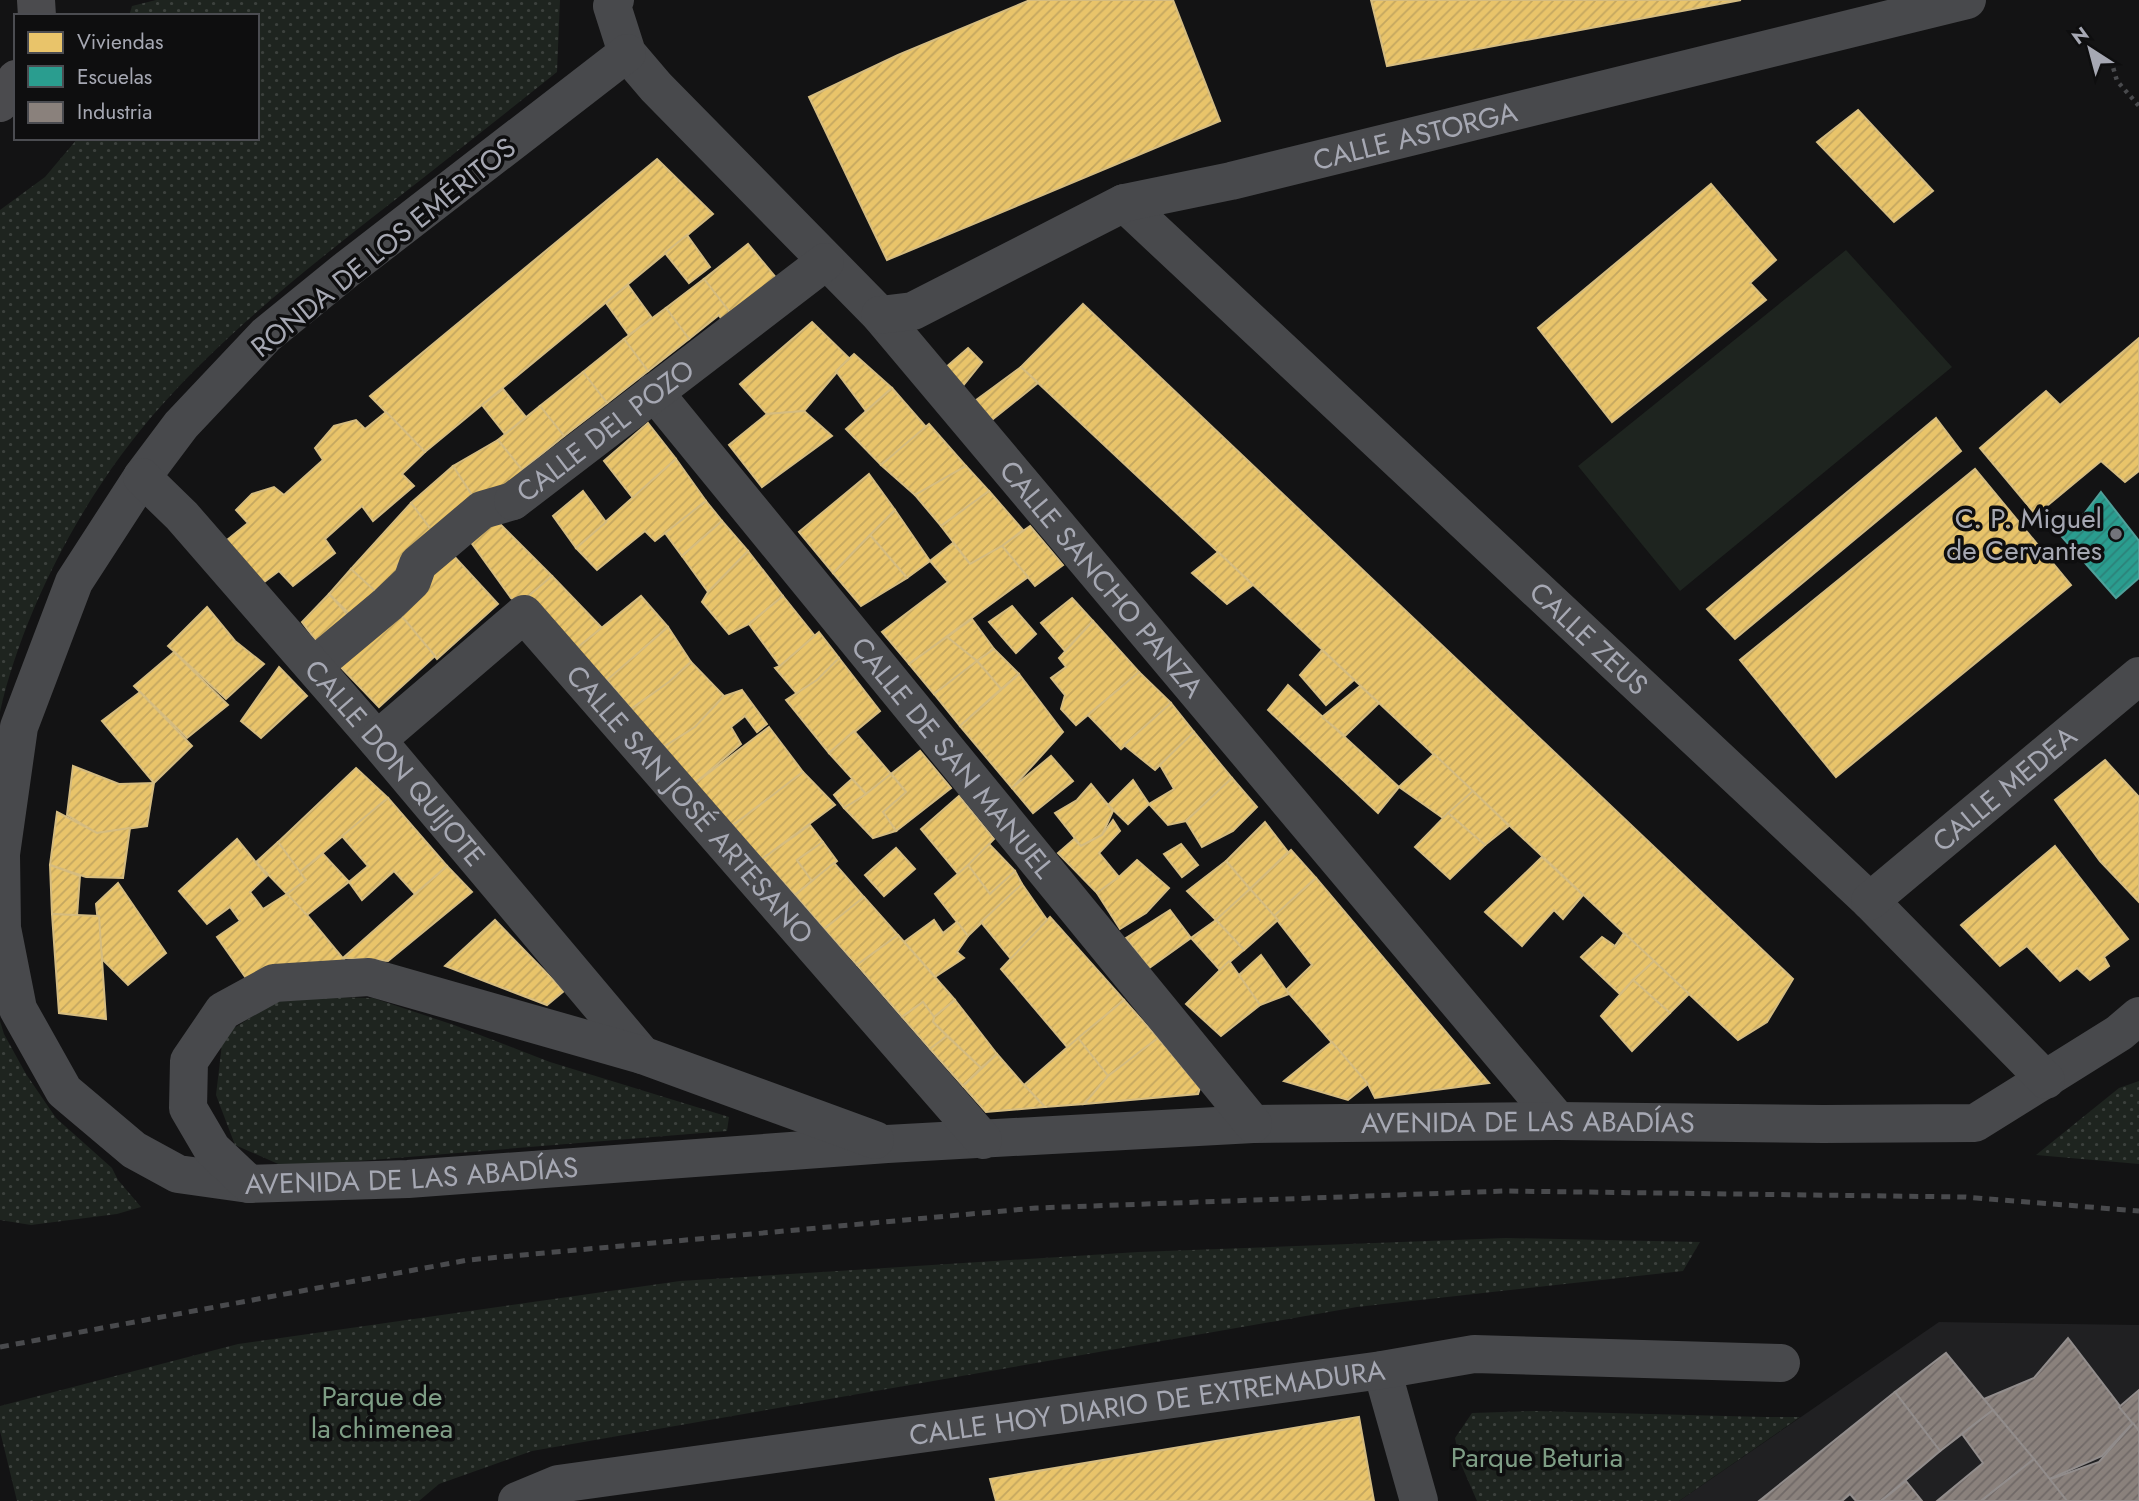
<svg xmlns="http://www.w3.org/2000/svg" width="2139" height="1501" font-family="Jost,sans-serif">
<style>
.built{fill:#202022}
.grass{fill:url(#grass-dots)}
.garden{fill:#1e241f}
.homes{fill:url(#homes-hatch);stroke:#d5bc80;stroke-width:2}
.schools{fill:url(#schools-hatch);stroke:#4fa09a;stroke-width:2}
.industry{fill:url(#industry-hatch);stroke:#928d8c;stroke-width:2}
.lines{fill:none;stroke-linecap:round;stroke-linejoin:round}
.path{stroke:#494a4d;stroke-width:4.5;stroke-dasharray:3.5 5;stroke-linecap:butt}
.pedestrian{stroke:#48494c;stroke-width:38}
.minor{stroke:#48494c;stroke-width:38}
.primary{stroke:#4b4b4e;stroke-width:38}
.rail{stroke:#494a4d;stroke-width:5;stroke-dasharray:9 7;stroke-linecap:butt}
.poi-dot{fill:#73747b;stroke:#0e0e0f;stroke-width:2.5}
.labels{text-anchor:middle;stroke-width:7;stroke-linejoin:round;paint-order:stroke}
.street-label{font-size:28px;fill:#a6a8b3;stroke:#0e0e0f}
.poi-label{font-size:28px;fill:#a6a8b3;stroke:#0e0e0f;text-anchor:end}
.park-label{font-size:28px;fill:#7e9d85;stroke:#0e0e0f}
</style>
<defs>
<pattern id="grass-dots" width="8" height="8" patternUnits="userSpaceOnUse" patternTransform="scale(1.75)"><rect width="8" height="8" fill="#1e241f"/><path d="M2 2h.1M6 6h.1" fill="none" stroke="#3c413d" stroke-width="1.8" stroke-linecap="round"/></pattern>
<pattern id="homes-hatch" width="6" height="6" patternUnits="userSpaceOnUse" patternTransform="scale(1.75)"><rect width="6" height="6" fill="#e9c46a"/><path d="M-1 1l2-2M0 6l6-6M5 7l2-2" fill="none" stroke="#c4a760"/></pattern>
<pattern id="schools-hatch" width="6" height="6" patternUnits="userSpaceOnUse" patternTransform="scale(1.75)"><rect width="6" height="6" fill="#2a9d8f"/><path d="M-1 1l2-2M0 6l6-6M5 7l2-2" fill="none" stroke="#2c8279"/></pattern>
<pattern id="industry-hatch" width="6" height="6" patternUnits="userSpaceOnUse" patternTransform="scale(1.75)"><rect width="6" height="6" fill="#8a817c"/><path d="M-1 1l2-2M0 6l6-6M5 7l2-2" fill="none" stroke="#706967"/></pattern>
</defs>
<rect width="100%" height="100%" fill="#131314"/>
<path class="built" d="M1939,1322L2139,1325V1501H1679Z"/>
<g class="grass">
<path d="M156,0H560L557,72C502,116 446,160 391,203C310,266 229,330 161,406C88,487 24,606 0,712V210L45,177L78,138H257V16H129L132,6Z"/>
<path d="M285,996L373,998L454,1025L550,1062L729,1117L727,1131L285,1167L235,1145L216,1095L223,1035Z"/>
<path d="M0,1021L4,1034L26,1074L56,1118L112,1168L118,1180L141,1207L117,1214L31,1225L0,1220Z"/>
<path d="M2139,1081V1164L2036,1155L2119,1088Z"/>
<path d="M1506,1238L1700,1242L1683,1271L1357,1307L532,1451L439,1484L419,1501H17L0,1431V1406L238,1344L680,1281L1138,1252Z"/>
<path d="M1535,1411L1765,1417H1800L1679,1501H1477L1460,1462L1455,1438L1472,1413Z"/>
</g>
<path class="garden" d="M1846,250L1952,367L1680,591L1578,466Z"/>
<g class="homes">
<path d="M1030,0H1173L1220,121L887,260L809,97L898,55Z"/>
<path d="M1371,0H1741L1387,66Z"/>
<path d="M1858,110L1933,191L1894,222L1817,142Z"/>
<path d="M657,159L713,214L425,452L370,396Z"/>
<path d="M1711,184L1776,260L1750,283L1766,300L1612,422L1538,328Z"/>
<path d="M687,235L710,267L689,283L665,253Z"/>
<path d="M748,244L778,280L732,315L704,279Z"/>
<path d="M704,279L732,315L723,322L719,315L689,339L666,308Z"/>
<path d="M628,285L652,318L629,335L606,303Z"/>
<path d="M1083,304L1793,979L1767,1022L1738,1040L1021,367Z"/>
<path d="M666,308L689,339L648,371L624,339Z"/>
<path d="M812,322L849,358L804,411L767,414L740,384Z"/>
<path d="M2139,338V471L2125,482L2101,461L2036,515L1980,448L2046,391L2060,405Z"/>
<path d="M624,339L648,371L607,403L583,372Z"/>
<path d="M968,348L982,362L962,387L945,368Z"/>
<path d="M854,354L892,388L866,411L836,371Z"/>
<path d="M1021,367L1038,383L992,420L975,401Z"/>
<path d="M583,372L607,403L564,436L540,406Z"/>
<path d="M892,388L926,427L881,465L846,429Z"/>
<path d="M503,389L526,417L505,434L482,405Z"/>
<path d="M540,406L564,436L522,470L498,440Z"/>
<path d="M804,411L832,436L762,487L729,445L767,414Z"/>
<path d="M386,412L425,452L402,474L414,486L373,521L362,506L325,539L335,553L293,586L279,571L259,586L222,544L248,523L236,510L252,494L274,487L284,495L323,460L315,448L334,426L356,420L365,429Z"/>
<path d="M1936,418L1961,451L1735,639L1707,609Z"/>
<path d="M648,423L676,459L633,498L604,461Z"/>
<path d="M929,424L966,466L915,495L881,465Z"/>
<path d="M498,440L527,476L479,506L453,466Z"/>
<path d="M676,459L706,501L655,541L645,531L597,570L576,548Z"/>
<path d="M453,466L479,506L432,531L411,503Z"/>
<path d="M966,466L989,491L941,526L915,495Z"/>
<path d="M1975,469L2071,585L1836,777L1740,660Z"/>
<path d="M869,474L895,510L833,573L799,532Z"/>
<path d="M583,491L606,522L576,548L553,516Z"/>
<path d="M989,491L1023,530L1002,546L970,564L941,526Z"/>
<path d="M706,501L722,521L682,556L665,533Z"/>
<path d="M411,503L432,531L397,565L407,578L388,604L351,569Z"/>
<path d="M895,510L930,561L907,578L870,535Z"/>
<path d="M495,519L552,576L520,604L511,598L470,541Z"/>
<path d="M722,521L748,551L708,592L682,556Z"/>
<path d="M1030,526L1063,565L1035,586L1002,546Z"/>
<path d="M870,535L907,578L861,606L833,573Z"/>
<path d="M953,543L970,564L1002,546L1028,577L909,664L882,632L948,582L930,561Z"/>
<path d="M748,551L783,596L749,624L729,634L702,602L708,592Z"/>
<path d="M1218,552L1253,585L1227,604L1192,573Z"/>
<path d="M451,553L498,604L437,659L394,607Z"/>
<path d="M351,569L386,601L362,626L329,594Z"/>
<path d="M552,576L602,628L575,650L526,598Z"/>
<path d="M329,594L357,625L327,655L302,622Z"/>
<path d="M641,596L668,627L603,685L573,651Z"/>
<path d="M783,596L815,636L780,666L749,624Z"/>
<path d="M1072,598L1093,621L1065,651L1041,623Z"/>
<path d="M1012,606L1036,634L1016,653L989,622Z"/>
<path d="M207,607L235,641L264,664L226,699L168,646Z"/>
<path d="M394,607L435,656L379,707L334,660Z"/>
<path d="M972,619L994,649L977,661L947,637Z"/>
<path d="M1093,621L1139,672L1076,725L1061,709L1065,695L1051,678L1066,667L1059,658Z"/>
<path d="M668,627L691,662L669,682L631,709L607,680Z"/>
<path d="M819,632L839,658L817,680L797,694L775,668L780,666Z"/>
<path d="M947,637L977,661L934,694L909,664Z"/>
<path d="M994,649L1019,674L1001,689L977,661Z"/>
<path d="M1322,650L1354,680L1326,705L1300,675Z"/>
<path d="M174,652L228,705L187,738L134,686Z"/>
<path d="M839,658L880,711L829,753L786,700L817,680Z"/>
<path d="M977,661L1001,689L960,726L934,694Z"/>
<path d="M691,662L724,696L695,727L662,748L631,709L669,682Z"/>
<path d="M279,667L307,696L261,738L241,721Z"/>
<path d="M1139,672L1171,703L1121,749L1088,715Z"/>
<path d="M1019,674L1063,732L1012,788L960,726Z"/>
<path d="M1288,685L1399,787L1378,813L1268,710Z"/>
<path d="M1360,686L1379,703L1345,736L1322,717Z"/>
<path d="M742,690L767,724L757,732L745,716L731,727L741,744L694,784L662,748L695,727L724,696Z"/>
<path d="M140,692L192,746L154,783L102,721Z"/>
<path d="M1171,703L1194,732L1155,770L1124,745Z"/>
<path d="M769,727L803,772L732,826L694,784Z"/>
<path d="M854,731L891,774L866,794L829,753Z"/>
<path d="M1194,732L1232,778L1186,821L1168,825L1149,804L1174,789L1160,765Z"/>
<path d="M920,751L951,788L896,831L883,812L906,792L891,774Z"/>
<path d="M1434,754L1473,791L1443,818L1399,787Z"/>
<path d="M1051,756L1073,781L1033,813L1012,788Z"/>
<path d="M2105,760L2139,797V902L2100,861L2055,800Z"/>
<path d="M73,766L119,784L154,783L147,826L97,833L67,815Z"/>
<path d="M356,768L388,798L300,872L278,842Z"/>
<path d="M803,772L835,805L762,859L732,826Z"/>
<path d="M891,774L906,792L883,812L896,831L873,838L844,808L866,794Z"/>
<path d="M1232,778L1257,807L1233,831L1202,847L1186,821Z"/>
<path d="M852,779L866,794L844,808L834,795Z"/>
<path d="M1133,780L1149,804L1128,824L1108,805Z"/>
<path d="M1091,784L1113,811L1102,835L1081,846L1055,813L1077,800Z"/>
<path d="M1473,791L1509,826L1485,845L1448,813Z"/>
<path d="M959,796L994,839L959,875L921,829Z"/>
<path d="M388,798L447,866L415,894L394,871L362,900L349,882L368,866L342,836Z"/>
<path d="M57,812L97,833L130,828L123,878L86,877L50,865Z"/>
<path d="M1448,813L1485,845L1450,879L1415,847Z"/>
<path d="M1113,820L1120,831L1099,853L1119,877L1097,893L1058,853L1074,839L1081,846L1102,835Z"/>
<path d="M1265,822L1288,852L1250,889L1226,861Z"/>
<path d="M810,825L823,842L797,860L812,881L795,895L762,859Z"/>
<path d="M237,839L267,876L250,892L263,909L287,894L293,898L351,968L248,981L217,937L240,921L230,907L207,924L179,891Z"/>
<path d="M278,842L306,880L287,894L256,862Z"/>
<path d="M823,842L837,861L812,881L797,860Z"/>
<path d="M989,844L1015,871L990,894L968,865Z"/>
<path d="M1181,844L1198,865L1182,877L1164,854Z"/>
<path d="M2055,846L2128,939L2104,957L2109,966L2090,980L2077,968L2060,981L2027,946L2000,966L1961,925Z"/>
<path d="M896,848L915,869L884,896L865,875Z"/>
<path d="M1291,850L1316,878L1274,916L1250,889Z"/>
<path d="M323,854L349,882L307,915L287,894L306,880L300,872Z"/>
<path d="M1542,857L1583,895L1563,919L1554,910L1522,946L1485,912Z"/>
<path d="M1137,860L1169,888L1146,913L1120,929L1097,893L1119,877Z"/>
<path d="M1226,861L1250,889L1216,920L1187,891Z"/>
<path d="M834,863L864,897L824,929L795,895Z"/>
<path d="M50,865L80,876L77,916L52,914Z"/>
<path d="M968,865L990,894L1015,871L1022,884L968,936L935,894Z"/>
<path d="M447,866L472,892L388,961L343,958Z"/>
<path d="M1316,878L1489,1083L1375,1098L1368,1084L1286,990L1312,965L1274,916Z"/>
<path d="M118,883L166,953L128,985L102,959L96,904Z"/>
<path d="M1022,884L1047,920L1011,959L981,922Z"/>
<path d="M1250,889L1278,920L1244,950L1216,920Z"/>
<path d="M864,897L898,935L857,965L824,929Z"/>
<path d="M1170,910L1191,938L1149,968L1126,938Z"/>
<path d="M52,914L99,916L106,1019L59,1013Z"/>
<path d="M1050,917L1124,1000L1068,1048L1001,969Z"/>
<path d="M495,920L564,991L547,1005L445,966Z"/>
<path d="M934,920L943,933L957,922L968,936L957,952L964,958L935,977L904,942Z"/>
<path d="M1216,920L1244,950L1220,970L1191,938Z"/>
<path d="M1624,933L1654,961L1620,994L1581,957L1602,937L1615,946Z"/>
<path d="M898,935L955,1000L934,1017L923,1002L902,1017L857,965Z"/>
<path d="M1261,955L1289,994L1260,1005L1239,975Z"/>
<path d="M1229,961L1260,1005L1221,1036L1186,1004Z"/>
<path d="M1654,961L1689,994L1670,1013L1633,980Z"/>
<path d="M1633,980L1670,1013L1632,1051L1601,1016Z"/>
<path d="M955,1000L997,1054L981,1068L933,1022L934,1017Z"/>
<path d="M1124,1000L1158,1038L1108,1076L1078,1038Z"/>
<path d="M923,1002L934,1017L933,1022L947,1036L930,1049L902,1017Z"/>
<path d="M947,1036L981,1068L963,1086L930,1049Z"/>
<path d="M1078,1038L1108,1076L1084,1104L1045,1107L1024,1085Z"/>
<path d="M1158,1038L1200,1088L1198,1094L1084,1104L1108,1076Z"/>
<path d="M1332,1042L1368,1084L1348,1100L1284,1081Z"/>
<path d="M997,1054L1024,1085L1045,1107L986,1112L963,1086Z"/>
<path d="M1359,1417L1374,1501H996L990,1479Z"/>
</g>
<path class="schools" d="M2101,492L2139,541V578L2116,598L2055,529L2084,514Z"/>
<g class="industry">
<path d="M2068,1338L2133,1423L2102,1456L2045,1481L1984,1399L2034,1378Z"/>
<path d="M1946,1353L1993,1410L1940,1451L1895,1392Z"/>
<path d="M2139,1390V1431L2119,1407Z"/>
<path d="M1895,1392L1940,1451L1881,1501H1856L1850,1494L1842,1501H1759Z"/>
<path d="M1993,1410L2034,1459L1981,1501H1937L1983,1463L1962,1434Z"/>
<path d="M2133,1423L2139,1431V1501H2064L2045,1481L2099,1462Z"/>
<path d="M2034,1459L2067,1501H1981Z"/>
<path d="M1906,1481L1922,1501H1881Z"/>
</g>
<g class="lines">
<path class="path" d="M2111,60L2117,81L2139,106"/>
<path class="pedestrian" d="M327,655L388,604L412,581L418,564L482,510L513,501"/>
<g class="minor">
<path id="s1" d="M615,0L612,6L627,53L656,87L880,315L1558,1121"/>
<path id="s2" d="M627,53L346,270L266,335L181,425L142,477L74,582L19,727L1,854L2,928L18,1009L64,1091L134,1150L178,1174L249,1184L408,1179L887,1144L1253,1124L1558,1121L1823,1124L1975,1123L2119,1033L2139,1016"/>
<path id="s3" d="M1124,203L1870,901L2046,1080"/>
<path id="s4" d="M880,315L913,311L1124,203L1231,181L1967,0"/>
<path id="s5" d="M654,392L1253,1124"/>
<path id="s6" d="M142,477L182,516L377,740L642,1055"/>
<path id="s7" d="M513,501L825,262"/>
<path id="s8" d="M377,740L524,614L983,1140"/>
<path id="s9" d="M1870,901L2139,676"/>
<path d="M249,1184L212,1149L188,1108L189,1061L223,1011L274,983L369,977L642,1055L875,1140"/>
<path d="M1382,1370L1419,1501"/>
<path id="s10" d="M517,1501L558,1484L1382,1370L1474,1354L1781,1363"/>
</g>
<g class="primary">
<path d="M36,0L37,16"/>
<path d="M0,103L16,79"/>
</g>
<path class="rail" d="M0,1347L468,1260L1036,1208L1505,1191L1965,1197L2139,1211"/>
</g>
<circle class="poi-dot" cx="2116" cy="534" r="7"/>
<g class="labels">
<g class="street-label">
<text dy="10" stroke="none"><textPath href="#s4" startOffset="569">CALLE ASTORGA</textPath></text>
<text transform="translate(383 247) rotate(-39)" y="10">RONDA DE LOS EMÉRITOS</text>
<text dy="10" stroke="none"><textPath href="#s7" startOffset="116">CALLE DEL POZO</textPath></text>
<text dy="10" stroke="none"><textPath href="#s1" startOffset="765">CALLE SANCHO PANZA</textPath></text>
<text dy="10" stroke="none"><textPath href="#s3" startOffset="637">CALLE ZEUS</textPath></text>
<text dy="10" stroke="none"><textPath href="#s5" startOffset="472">CALLE DE SAN MANUEL</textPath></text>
<text dy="10" stroke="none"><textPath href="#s6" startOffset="382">CALLE DON QUIJOTE</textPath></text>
<text dy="10" stroke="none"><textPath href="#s9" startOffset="175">CALLE MEDEA</textPath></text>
<text dy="10" stroke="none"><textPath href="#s8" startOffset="446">CALLE SAN JOSÉ ARTESANO</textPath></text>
<text dy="10" stroke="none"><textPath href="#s2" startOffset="2800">AVENIDA DE LAS ABADÍAS</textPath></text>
<text dy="10" stroke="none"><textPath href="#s2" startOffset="1682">AVENIDA DE LAS ABADÍAS</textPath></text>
<text dy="10" stroke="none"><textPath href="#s10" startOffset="639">CALLE HOY DIARIO DE EXTREMADURA</textPath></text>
</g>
<g class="poi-label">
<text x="2102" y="528">C. P. Miguel<tspan x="2102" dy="32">de Cervantes</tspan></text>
</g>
<g class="park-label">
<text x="382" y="1406">Parque de<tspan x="382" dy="32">la chimenea</tspan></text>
<text x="1537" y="1467">Parque Beturia</text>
</g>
</g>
<rect x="14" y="14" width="245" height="126" fill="#0e0e0f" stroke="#4b4c51" stroke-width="2"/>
<rect x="28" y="32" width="35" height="21" fill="#e9c46a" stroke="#4b4c51" stroke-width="2"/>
<text x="77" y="49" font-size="21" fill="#a6a8b3">Viviendas</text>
<rect x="28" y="66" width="35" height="21" fill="#2a9d8f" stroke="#4b4c51" stroke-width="2"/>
<text x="77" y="84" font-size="21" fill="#a6a8b3">Escuelas</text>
<rect x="28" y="102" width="35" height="21" fill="#8a817c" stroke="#4b4c51" stroke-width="2"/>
<text x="77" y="119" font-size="21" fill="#a6a8b3">Industria</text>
<g transform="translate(2090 49) rotate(324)" stroke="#0e0e0f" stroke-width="5" paint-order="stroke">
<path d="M0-5L12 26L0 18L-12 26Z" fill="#a6a8b3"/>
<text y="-10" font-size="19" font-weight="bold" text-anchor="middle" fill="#a6a8b3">N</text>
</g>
</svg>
